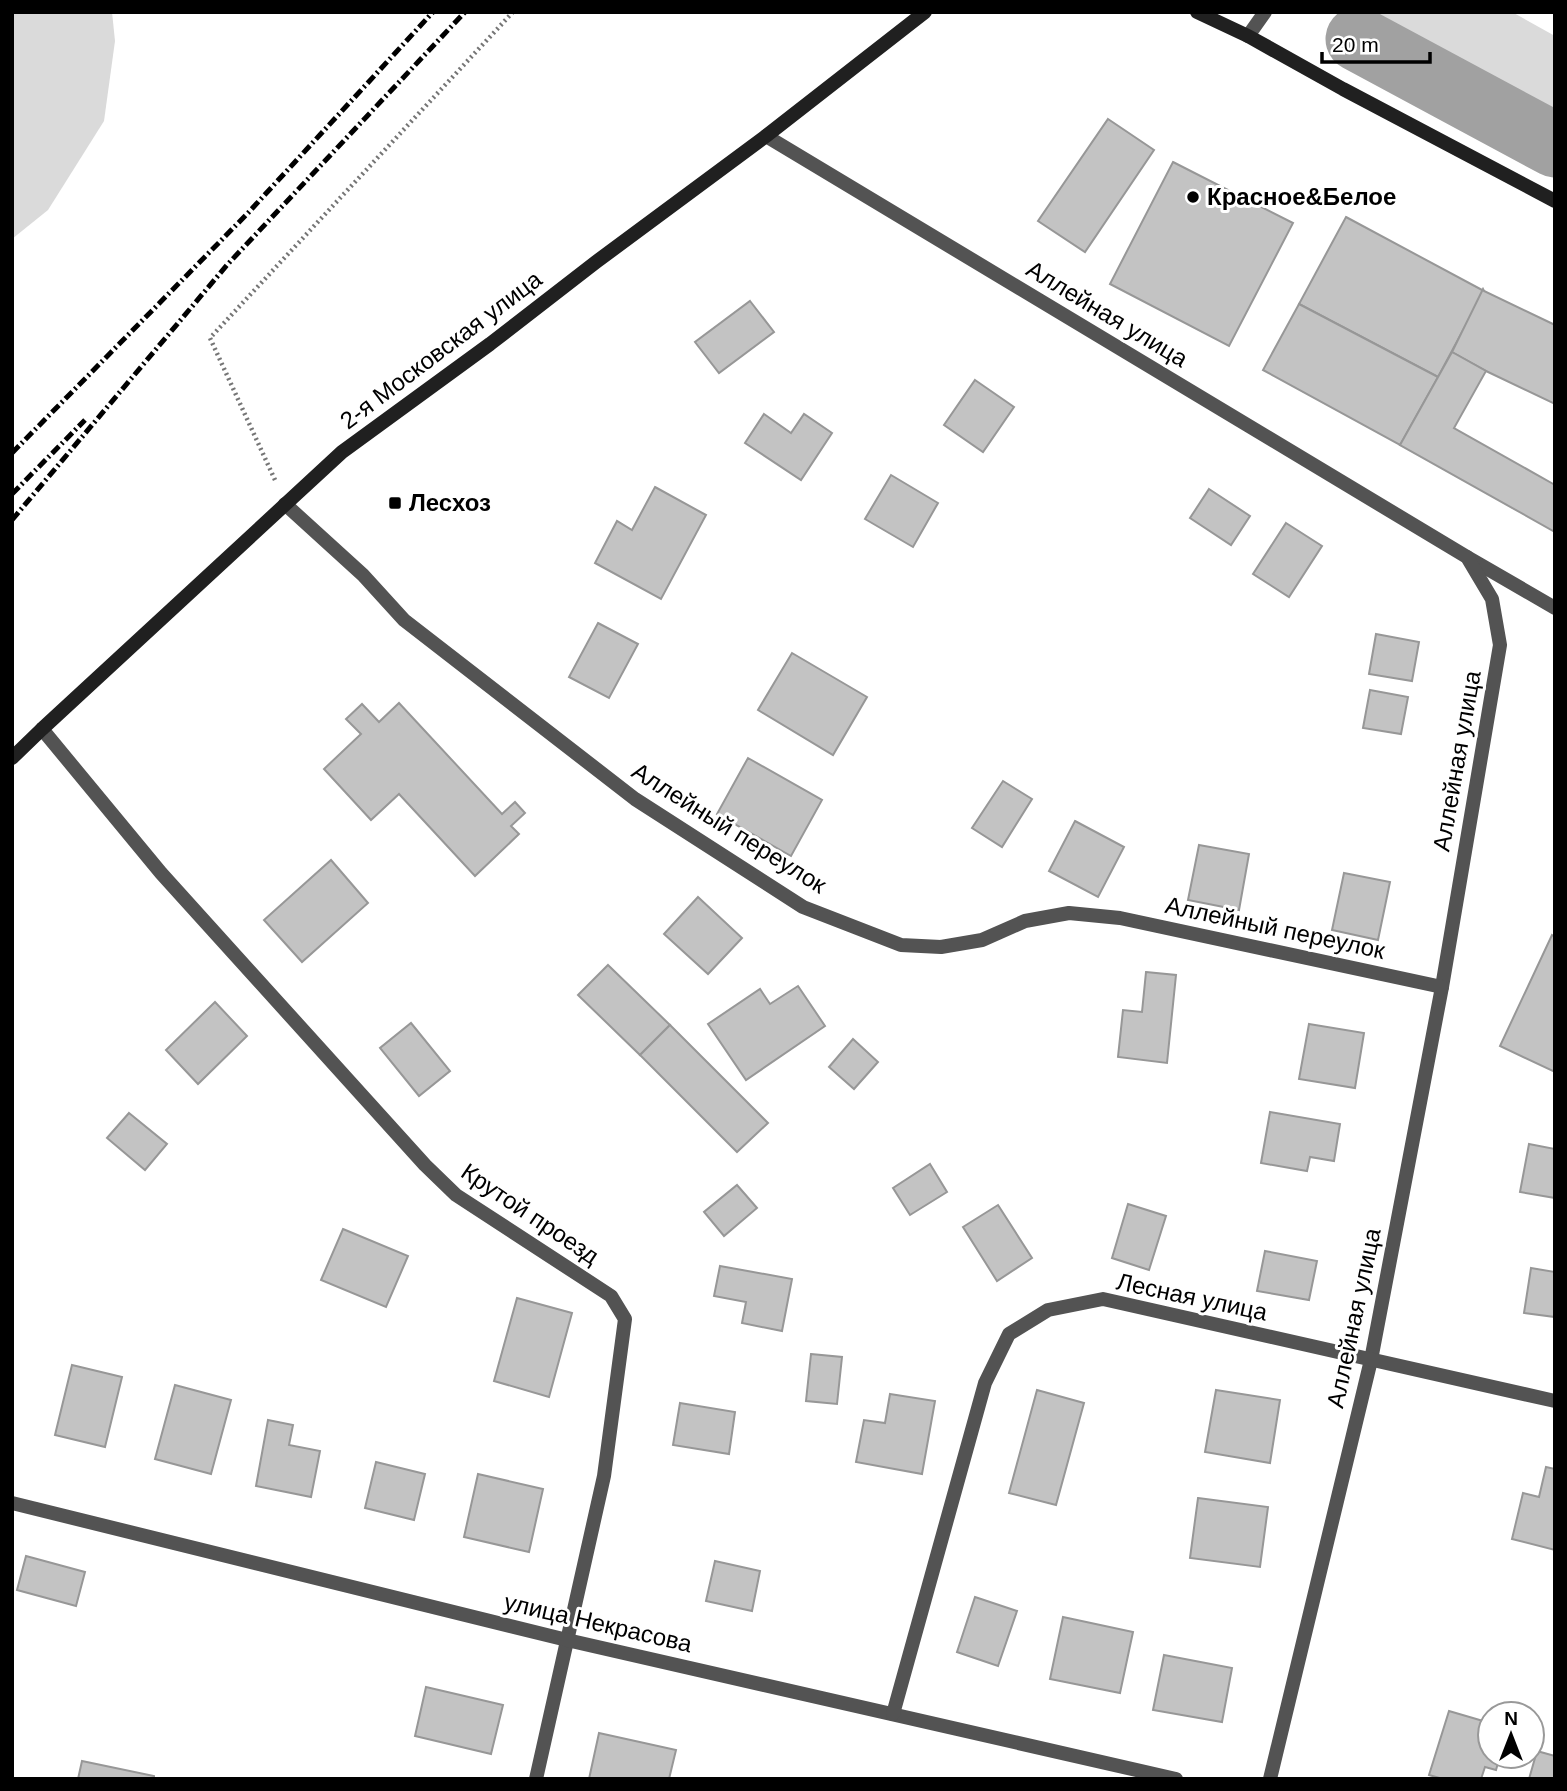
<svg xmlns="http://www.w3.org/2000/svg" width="1567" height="1791" font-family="Arial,sans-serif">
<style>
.green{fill:#dadada}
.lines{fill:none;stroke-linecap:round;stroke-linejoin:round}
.river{stroke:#a1a1a1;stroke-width:65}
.building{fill:#c3c3c3;stroke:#979797;stroke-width:2}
.path{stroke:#757575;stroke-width:4.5;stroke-dasharray:2 3.5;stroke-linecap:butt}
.service{stroke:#535353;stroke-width:14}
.minor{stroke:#535353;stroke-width:14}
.secondary{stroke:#202020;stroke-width:14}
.rail{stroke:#000;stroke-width:5;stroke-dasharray:10 3.5 2 3.5;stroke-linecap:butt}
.poi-dot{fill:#000;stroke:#fff;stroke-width:2.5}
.labels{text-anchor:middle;stroke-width:6;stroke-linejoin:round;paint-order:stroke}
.poi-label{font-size:24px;font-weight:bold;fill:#000;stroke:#fff;text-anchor:start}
.street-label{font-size:24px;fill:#000;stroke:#fff}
</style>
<rect width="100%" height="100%" fill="#fff"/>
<g class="green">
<path d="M12,12H112L115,41L104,121L48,210L12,239Z"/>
<path d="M1359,12H1512L1555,36V117Z"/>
</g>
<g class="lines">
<path class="river" d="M1358,39L1555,145"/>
</g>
<g class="building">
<path d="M1108,119L1154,150L1085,252L1038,221Z"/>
<path d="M1173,162L1293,223L1229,346L1110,284Z"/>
<path d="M1346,217L1484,291L1438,377L1299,304Z"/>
<path d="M1483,289L1484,291L1555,325V404L1486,371L1452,352Z"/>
<path d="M750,301L774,332L719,373L695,342Z"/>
<path d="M1299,304L1438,377L1400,445L1263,370Z"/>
<path d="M1452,352L1486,371L1454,428L1555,485V532L1400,445Z"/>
<path d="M975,380L1014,407L983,452L944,425Z"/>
<path d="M764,414L791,433L804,414L832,433L801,480L745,443Z"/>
<path d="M891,475L938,503L913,547L865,519Z"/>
<path d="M655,487L706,515L661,599L595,563L617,521L632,530Z"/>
<path d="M1209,489L1250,516L1231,545L1190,518Z"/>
<path d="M1286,523L1322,546L1289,597L1253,574Z"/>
<path d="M598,623L638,644L609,698L569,677Z"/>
<path d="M1376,634L1419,642L1412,681L1369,674Z"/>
<path d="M792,653L867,697L833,755L758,710Z"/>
<path d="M1370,690L1408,697L1401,734L1363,728Z"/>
<path d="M399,703L502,814L515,802L525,813L511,826L519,834L475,876L399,794L371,820L324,769L361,734L346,719L362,704L379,722Z"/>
<path d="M748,758L822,800L791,856L717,814Z"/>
<path d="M1003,781L1032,799L1002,847L972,828Z"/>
<path d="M1075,821L1124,847L1098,897L1049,871Z"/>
<path d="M1199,845L1249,854L1239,910L1188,900Z"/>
<path d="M331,860L368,903L302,962L264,920Z"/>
<path d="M1344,873L1390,882L1378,940L1332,930Z"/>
<path d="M698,897L742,938L708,974L664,934Z"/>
<path d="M1552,935L1555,937V1072L1500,1046Z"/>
<path d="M608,965L670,1025L640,1055L578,995Z"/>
<path d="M1146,972L1176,975L1167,1063L1118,1057L1123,1010L1142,1012Z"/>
<path d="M798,986L825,1026L746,1080L708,1024L760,989L770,1004Z"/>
<path d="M215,1002L247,1036L198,1084L166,1050Z"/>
<path d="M411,1023L450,1071L419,1096L380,1048Z"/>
<path d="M1309,1024L1364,1033L1355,1088L1299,1079Z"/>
<path d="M670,1025L768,1123L737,1152L640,1055Z"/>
<path d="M853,1039L878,1062L854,1089L829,1067Z"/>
<path d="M1270,1112L1340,1124L1334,1161L1310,1157L1307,1171L1261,1163Z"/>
<path d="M129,1113L167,1144L145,1170L107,1138Z"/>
<path d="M1529,1144L1555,1149V1198L1520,1192Z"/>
<path d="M930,1164L947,1192L910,1215L893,1188Z"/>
<path d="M737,1185L757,1208L724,1236L704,1212Z"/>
<path d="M1128,1204L1166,1216L1149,1270L1112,1258Z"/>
<path d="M998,1205L1032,1258L997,1281L963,1227Z"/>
<path d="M343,1229L408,1256L386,1307L321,1280Z"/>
<path d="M1265,1251L1317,1261L1309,1300L1257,1291Z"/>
<path d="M720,1266L792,1279L782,1331L742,1323L746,1302L714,1296Z"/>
<path d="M1531,1268L1555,1272V1317L1524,1313Z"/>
<path d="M517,1298L572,1313L549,1397L494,1381Z"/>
<path d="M811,1354L842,1357L837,1404L806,1401Z"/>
<path d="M72,1365L122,1377L105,1447L55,1435Z"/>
<path d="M175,1385L231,1400L211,1474L155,1459Z"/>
<path d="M1037,1390L1084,1403L1056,1505L1009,1493Z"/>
<path d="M1216,1390L1280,1400L1270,1463L1205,1452Z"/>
<path d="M890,1394L935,1401L922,1474L856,1462L864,1420L885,1423Z"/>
<path d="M680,1403L735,1412L729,1454L673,1445Z"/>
<path d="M268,1420L293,1425L289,1445L320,1451L311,1497L256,1486Z"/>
<path d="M376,1462L425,1474L414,1520L365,1508Z"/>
<path d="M1546,1467L1555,1469V1550L1512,1539L1523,1493L1539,1497Z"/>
<path d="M478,1474L543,1489L529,1552L464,1537Z"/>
<path d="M1198,1498L1268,1507L1260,1567L1190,1558Z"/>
<path d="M26,1556L85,1572L76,1606L17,1590Z"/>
<path d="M715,1561L760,1571L752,1611L706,1601Z"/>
<path d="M975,1597L1017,1611L998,1666L957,1652Z"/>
<path d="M1063,1617L1133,1632L1120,1693L1050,1679Z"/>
<path d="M1164,1655L1232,1668L1222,1722L1153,1710Z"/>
<path d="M426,1687L503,1705L491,1754L415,1736Z"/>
<path d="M1449,1711L1490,1723L1488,1738H1490V1756H1500L1496,1770L1485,1767L1481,1779H1443L1429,1775Z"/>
<path d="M599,1733L676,1750L669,1779H589Z"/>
<path d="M1537,1751L1555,1756V1779H1529Z"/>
<path d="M82,1761L154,1776V1779H78Z"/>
</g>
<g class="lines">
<path class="path" d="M275,480L210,338L513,12"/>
<g class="service">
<path d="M1248,36L1265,12"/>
<path d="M1467,557L1555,608"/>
</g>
<g class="minor">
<path d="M766,136L1467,557L1492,599L1500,645L1442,987L1371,1360L1270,1779"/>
<path d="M285,504L363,575L404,620L635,799L803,907L901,945L941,947L982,940L1025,921L1069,913L1120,918L1442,987"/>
<path d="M42,729L161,873L425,1165L456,1195L611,1296L625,1319L604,1476L536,1779"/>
<path d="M12,1503L567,1640L1176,1779"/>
<path d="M893,1714L985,1383L1009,1334L1048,1310L1103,1299L1555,1401"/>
</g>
<g class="secondary">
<path d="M1197,12L1248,36L1343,89L1555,201"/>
<path d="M12,758L42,729L342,452L490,344L596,262L766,136L925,12"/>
</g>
<g class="rail">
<path d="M12,453L248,213L433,12"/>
<path d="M12,494L85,420"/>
<path d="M12,520L227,265L465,12"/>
</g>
</g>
<g class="poi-dot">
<circle cx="1193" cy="197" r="7"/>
<rect x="388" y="496" width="14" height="14" rx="3.5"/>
</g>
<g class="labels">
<g class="poi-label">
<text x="1207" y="205">Красное&amp;Белое</text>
<text x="409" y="511">Лесхоз</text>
</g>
<g class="street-label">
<text transform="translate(1107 314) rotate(31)" y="8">Аллейная улица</text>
<text transform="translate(441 350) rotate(-37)" y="8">2-я Московская улица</text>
<text transform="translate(1457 761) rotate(-80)" y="8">Аллейная улица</text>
<text transform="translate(729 828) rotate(32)" y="8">Аллейный переулок</text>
<text transform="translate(1275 928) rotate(12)" y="8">Аллейный переулок</text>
<text transform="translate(530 1214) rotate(34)" y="8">Крутой проезд</text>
<text transform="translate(1192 1297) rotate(12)" y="8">Лесная улица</text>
<text transform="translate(1354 1318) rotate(-78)" y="8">Аллейная улица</text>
<text transform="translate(598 1623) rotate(13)" y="8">улица Некрасова</text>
</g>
</g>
<rect width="1567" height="1791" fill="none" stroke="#000000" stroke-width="28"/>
<g transform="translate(1511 1735)"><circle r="33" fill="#ffffff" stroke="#999999" stroke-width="2"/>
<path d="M0-5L12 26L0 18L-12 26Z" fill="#000000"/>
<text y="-10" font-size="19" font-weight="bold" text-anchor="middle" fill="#000000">N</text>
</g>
<path d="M1322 52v10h108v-10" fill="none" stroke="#000000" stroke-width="3.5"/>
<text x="1332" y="52" font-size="21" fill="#000000" stroke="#ffffff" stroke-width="5" paint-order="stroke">20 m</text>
</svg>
